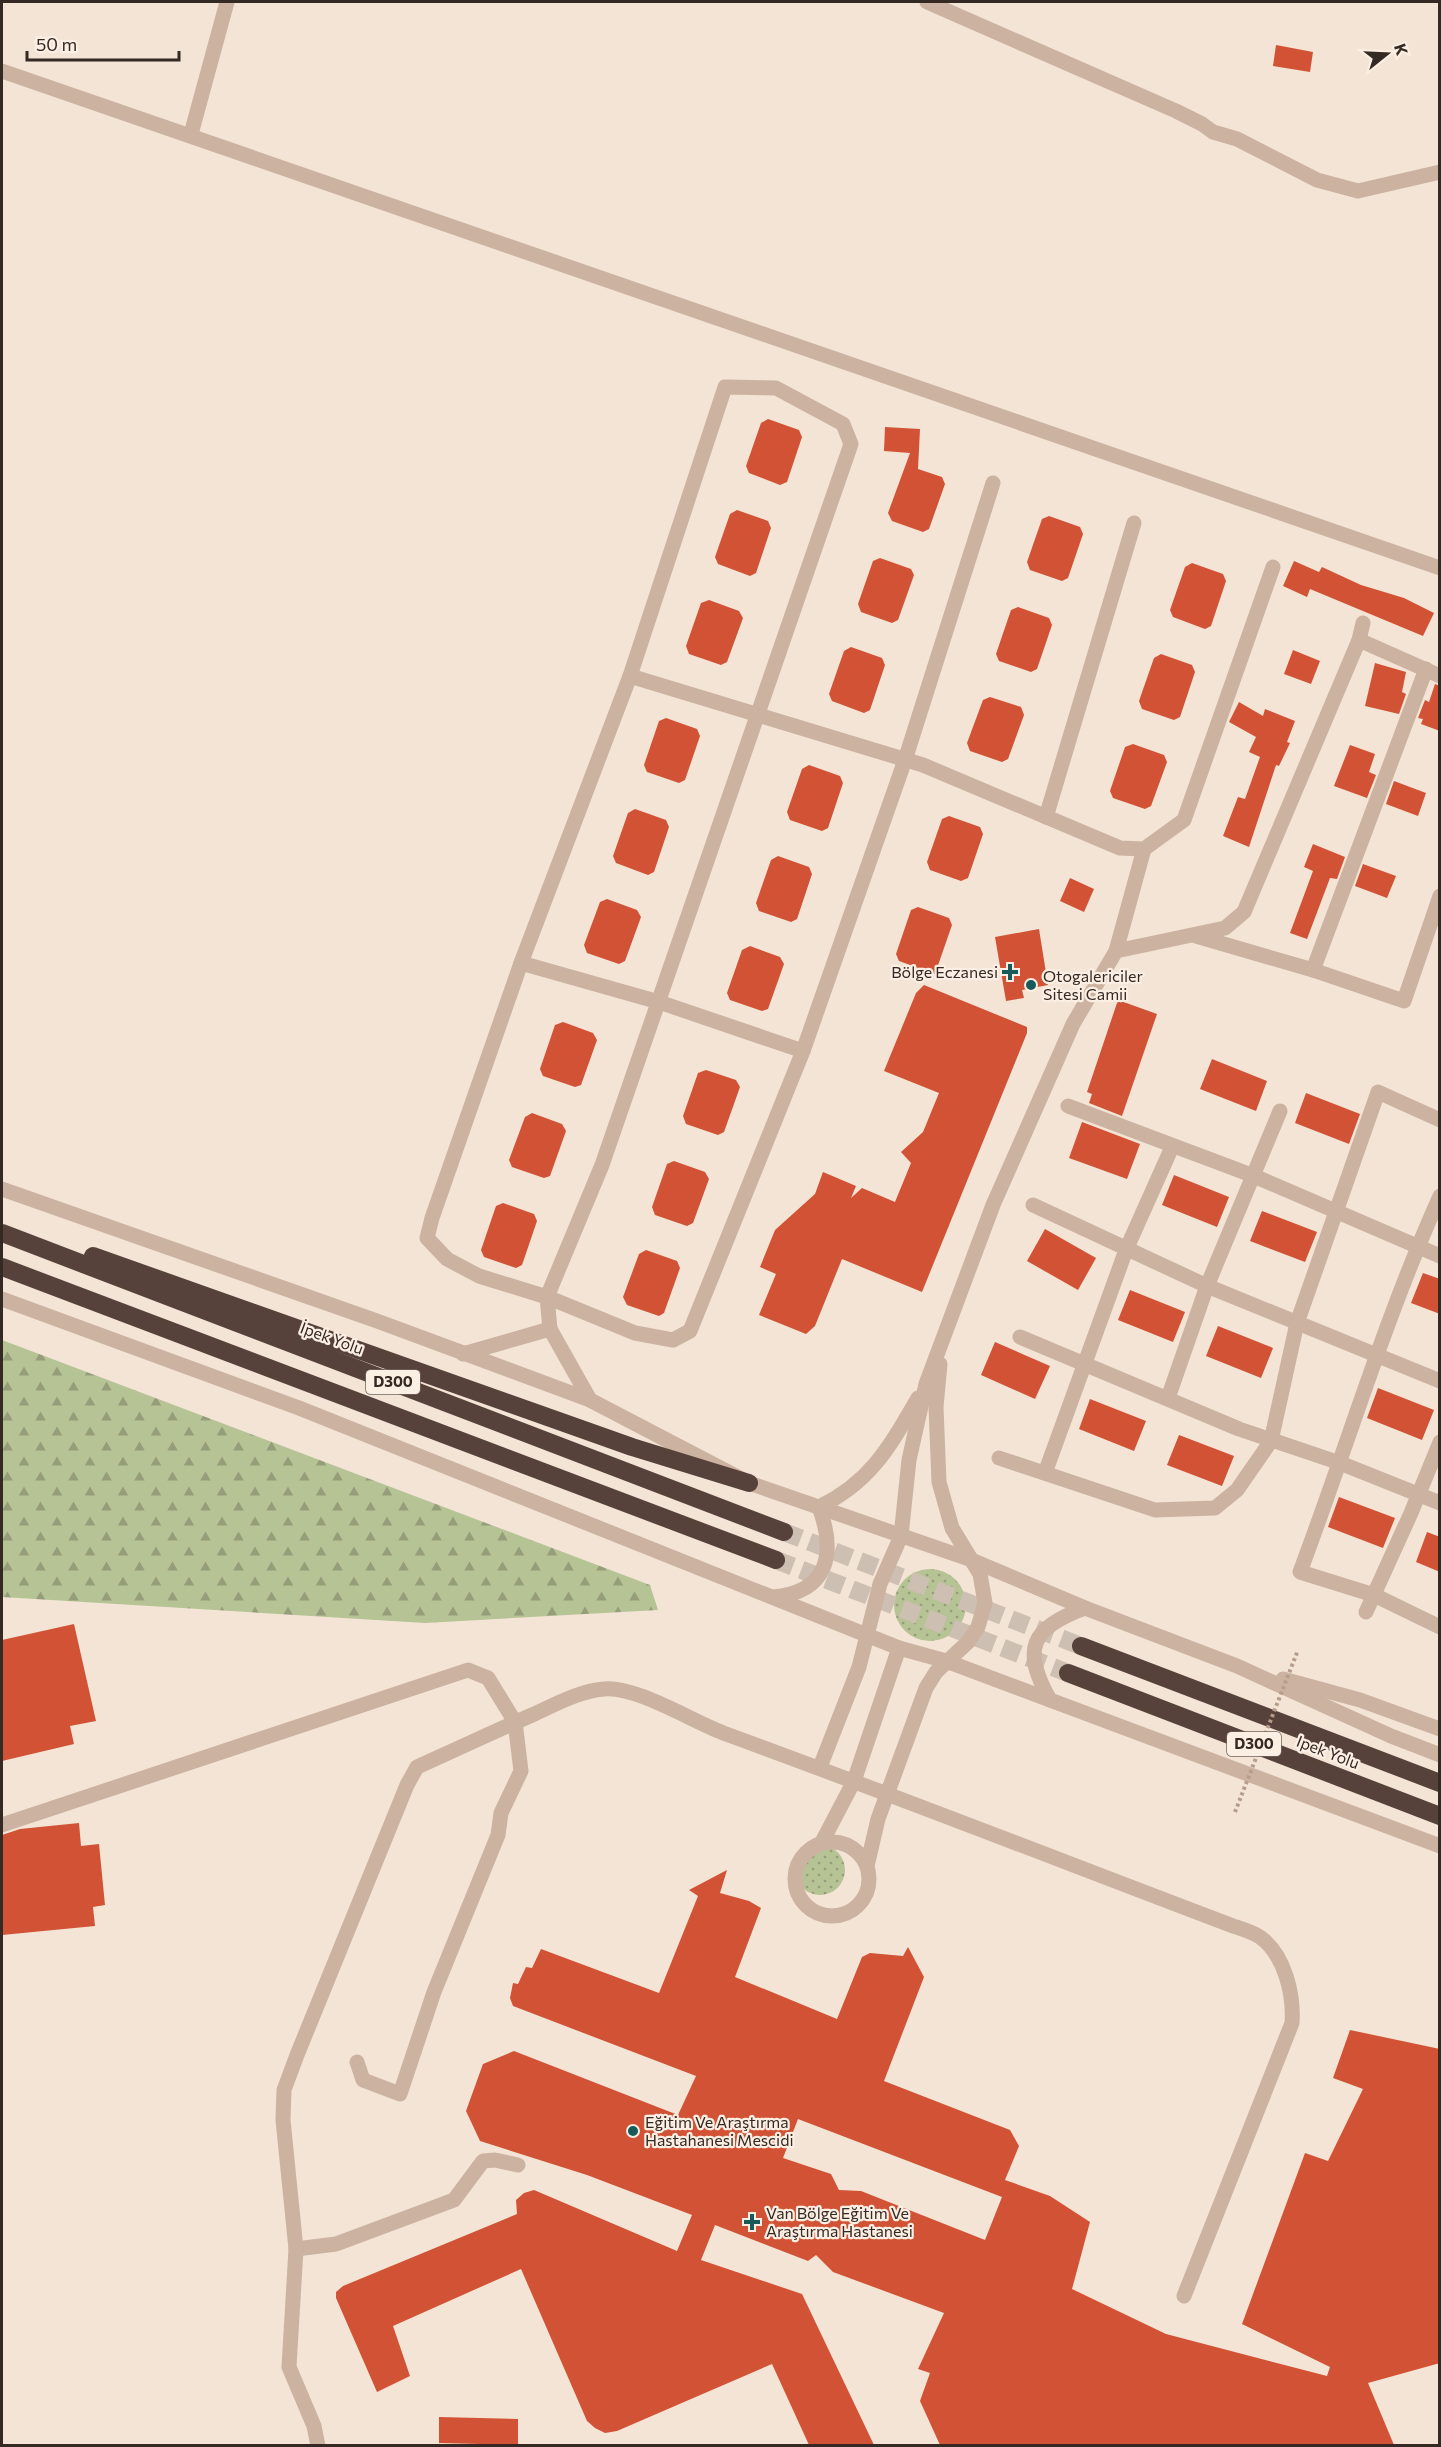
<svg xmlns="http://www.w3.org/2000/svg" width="1441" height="2447" font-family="Commissioner,sans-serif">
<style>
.grass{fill:url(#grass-dots)}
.forest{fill:url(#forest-firs)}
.building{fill:#d25235;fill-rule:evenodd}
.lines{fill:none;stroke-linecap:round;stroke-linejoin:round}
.highway-tunnel{stroke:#cdbfb2;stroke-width:18;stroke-dasharray:18 9;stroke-linecap:butt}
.minor{stroke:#ccb2a1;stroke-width:15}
.highway{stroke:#57423b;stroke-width:18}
.path-bridge{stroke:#b89c8b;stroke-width:4;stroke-dasharray:3 3;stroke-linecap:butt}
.poi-dot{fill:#165a5a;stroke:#fbeee2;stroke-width:2}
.labels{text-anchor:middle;stroke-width:4.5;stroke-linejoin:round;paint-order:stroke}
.shield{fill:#fbeee2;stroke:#70645d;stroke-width:1.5}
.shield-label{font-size:15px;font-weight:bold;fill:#352924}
.poi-label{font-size:16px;fill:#352924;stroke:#fbeee2;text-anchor:start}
.street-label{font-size:16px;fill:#352924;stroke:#fbeee2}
</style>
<defs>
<pattern id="grass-dots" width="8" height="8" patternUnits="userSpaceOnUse" patternTransform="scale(1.5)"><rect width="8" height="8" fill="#b6c395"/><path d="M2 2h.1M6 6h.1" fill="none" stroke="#959e79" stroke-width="1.8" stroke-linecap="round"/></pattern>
<pattern id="forest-firs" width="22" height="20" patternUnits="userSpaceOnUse" patternTransform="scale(1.5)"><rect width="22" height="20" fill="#b6c395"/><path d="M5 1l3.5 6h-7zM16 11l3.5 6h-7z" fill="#959e79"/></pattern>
</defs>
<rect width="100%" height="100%" fill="#f3e4d6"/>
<g class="grass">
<circle cx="930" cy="1605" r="36"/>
<circle cx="820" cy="1870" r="25"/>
</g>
<path class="forest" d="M2,1340L650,1585L658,1610L425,1623L2,1597Z"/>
<g class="building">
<path d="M1276,45L1313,52L1310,72L1273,66Z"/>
<path d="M768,419L799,430L802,437L787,482L780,485L749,473L746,466L761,423Z"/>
<path d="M885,427L920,429L918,469L942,477L945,484L929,529L923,532L892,521L888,513L910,453L884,451Z"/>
<path d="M737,510L768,521L771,528L756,573L750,576L718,564L715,557L730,514Z"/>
<path d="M1049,516L1080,527L1083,534L1068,578L1062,581L1030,570L1027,562L1042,519Z"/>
<path d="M880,558L911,569L914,575L898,620L892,623L861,612L858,604L873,561Z"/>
<path d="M1294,561L1319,572L1322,567L1361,585L1404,598L1434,613L1423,636L1310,589L1307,597L1283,586Z"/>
<path d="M1192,563L1223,574L1226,581L1211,626L1205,629L1173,617L1170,610L1185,567Z"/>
<path d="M709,600L739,611L743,618L727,662L721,665L689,654L686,646L701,603Z"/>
<path d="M1018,607L1049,618L1052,625L1037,669L1031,672L999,661L996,654L1011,610Z"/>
<path d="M851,647L882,658L885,665L870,710L864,713L832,701L829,694L844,651Z"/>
<path d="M1293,650L1320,661L1311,684L1284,674Z"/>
<path d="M1161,654L1192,665L1195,672L1180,717L1174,720L1142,709L1139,701L1154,658Z"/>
<path d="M1375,663L1406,672L1402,692L1406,694L1399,714L1365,706Z"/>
<path d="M1435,684L1440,686V731L1421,724L1423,719L1418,718L1425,700L1429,702Z"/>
<path d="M990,697L1021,707L1024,715L1008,759L1002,762L970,751L967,743L983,700Z"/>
<path d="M1239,702L1263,716L1265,709L1295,721L1287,742L1290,743L1279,766L1276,765L1249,847L1223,836L1238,797L1245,799L1260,757L1249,752L1256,737L1229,722Z"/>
<path d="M666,718L697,729L700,736L685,780L679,783L647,772L644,765L659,721Z"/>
<path d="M1133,744L1164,755L1167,762L1151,806L1145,809L1113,798L1110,791L1125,747Z"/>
<path d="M1350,745L1375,754L1369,772L1376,775L1367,798L1334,786Z"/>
<path d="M809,765L840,776L843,783L828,828L822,831L790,820L787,812L802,769Z"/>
<path d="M1394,781L1426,793L1418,816L1386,804Z"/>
<path d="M635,809L666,820L669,827L654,872L648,875L616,863L613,856L628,813Z"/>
<path d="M949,816L980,827L983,834L968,878L961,881L930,870L927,862L942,819Z"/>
<path d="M1313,844L1345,857L1337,879L1330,878L1307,939L1290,933L1313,871L1304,867Z"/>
<path d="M778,856L809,867L812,874L797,919L791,922L759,911L756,903L771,860Z"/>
<path d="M1363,864L1396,876L1387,898L1355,886Z"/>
<path d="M1070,878L1094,889L1084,912L1060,901Z"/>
<path d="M607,899L637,910L641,917L625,961L619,964L587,953L584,945L600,902Z"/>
<path d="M918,907L949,918L952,925L935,974L899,961L896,954L911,910Z"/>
<path d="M1039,929L1048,985L1022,990L1024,998L1006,1001L995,937Z"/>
<path d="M750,946L780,957L784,964L768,1009L762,1011L730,1000L727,993L742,950Z"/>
<path d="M924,985L1027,1027V1033L922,1292L842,1259L815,1326L806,1334L759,1315L776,1274L760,1267L775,1230L815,1194L823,1172L856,1186L851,1198L862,1188L895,1202L911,1163L901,1152L923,1132L939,1093L884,1071L916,993Z"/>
<path d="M1118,1000L1157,1014L1122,1116L1089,1103L1092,1094L1087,1092Z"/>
<path d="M563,1022L593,1033L597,1040L581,1085L575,1087L543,1076L540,1069L555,1025Z"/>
<path d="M1212,1059L1267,1081L1256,1111L1200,1089Z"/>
<path d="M706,1070L736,1080L740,1087L724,1132L718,1135L686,1124L683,1116L698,1073Z"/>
<path d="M1306,1093L1360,1114L1349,1144L1295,1123Z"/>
<path d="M532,1113L562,1124L566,1131L550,1176L544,1178L512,1167L509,1160L525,1117Z"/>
<path d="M1082,1122L1140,1144L1127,1179L1069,1158Z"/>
<path d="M674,1161L705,1172L709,1179L693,1223L687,1226L655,1215L652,1207L667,1164Z"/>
<path d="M1174,1175L1229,1197L1217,1227L1162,1205Z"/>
<path d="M503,1203L534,1214L537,1221L522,1265L516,1268L484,1257L481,1250L496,1206Z"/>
<path d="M1262,1211L1317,1232L1305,1262L1250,1241Z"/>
<path d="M1045,1229L1096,1258L1078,1290L1027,1261Z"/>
<path d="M646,1250L677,1261L680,1268L664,1313L659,1316L627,1305L623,1297L639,1254Z"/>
<path d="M1423,1273L1440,1279V1314L1411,1303Z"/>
<path d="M1130,1290L1185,1312L1173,1342L1118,1320Z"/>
<path d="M1218,1326L1273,1348L1261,1378L1206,1356Z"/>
<path d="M995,1342L1050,1366L1035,1399L981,1375Z"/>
<path d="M1378,1388L1434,1410L1422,1440L1367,1418Z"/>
<path d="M1090,1399L1146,1421L1134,1451L1079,1429Z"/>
<path d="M1179,1435L1234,1456L1222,1486L1167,1465Z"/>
<path d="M1339,1497L1395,1518L1383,1548L1328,1527Z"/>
<path d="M1427,1532L1440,1537V1572L1416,1562Z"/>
<path d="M74,1624L96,1721L70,1726L74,1744L2,1761V1640Z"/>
<path d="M79,1823L81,1846L99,1844L105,1905L93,1907L95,1926L2,1935V1835L20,1829Z"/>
<path d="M727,1870L720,1893L749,1901L761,1908L735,1977L837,2019L862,1957L870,1953L903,1956L908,1947L924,1977L884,2081L1010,2130L1019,2146L1005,2180L1050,2196L1090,2222L1072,2289L1166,2334L1327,2376L1330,2367L1242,2324L1305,2153L1328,2161L1363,2089L1333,2078L1350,2030L1440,2049V2363L1368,2383L1394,2445H940L920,2401L930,2373L918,2369L944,2313L833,2272L816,2255L808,2261L715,2225L701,2260L802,2294L874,2445H809L772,2364L617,2431L605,2433L595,2428L587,2421L521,2269L393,2326L410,2376L377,2392L336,2298V2292L343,2286L517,2214L516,2200L524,2193L534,2190L677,2251L692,2215L587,2175L480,2141L466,2111L483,2064L514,2051L678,2115L696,2076L513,2006L510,1998L513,1983L518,1984L526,1967L532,1968L541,1949L659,1993L698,1896L689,1890ZM798,2119L1002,2197L985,2240L861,2191L839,2190L831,2174L783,2158Z"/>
<path d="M439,2417L518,2419V2445L439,2443Z"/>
</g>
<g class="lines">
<g class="highway-tunnel">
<path d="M784,1532L1081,1646"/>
<path d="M776,1560L1068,1673"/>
</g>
<g class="minor">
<path d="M927,2L1176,111L1202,124L1213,132L1237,139L1317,180L1358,191L1440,172"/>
<path d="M2,71L1440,568"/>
<path d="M191,134L227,2"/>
<path d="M1359,640L1440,676"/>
<path d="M630,676L923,765L1120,848L1144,849L1184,820L1273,567"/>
<path d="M1046,817L1134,523"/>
<path d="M1196,936L1313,970L1404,1001L1440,896"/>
<path d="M1116,951L1144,849"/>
<path d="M521,963L659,1002L803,1051"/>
<path d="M1313,970L1426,669"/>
<path d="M1068,1106L1254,1176L1440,1256"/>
<path d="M2,1189L377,1321L590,1400L749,1483L969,1559L1085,1608L1237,1666L1391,1736L1440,1755"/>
<path d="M1440,1196C1385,1318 1347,1447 1300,1572L1374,1595L1440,1627"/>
<path d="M1033,1205L1207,1286L1440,1381"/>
<path d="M2,1299L299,1408L899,1648L946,1661L1440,1846"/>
<path d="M550,1329L547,1297L602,1165L851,444L843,424L776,388L725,387L630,676L521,963L432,1218L427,1238L447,1259L479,1276L547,1297L635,1333L673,1340L690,1331L803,1051L905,760L993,483"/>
<path d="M1020,1337L1239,1429L1340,1463L1440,1503"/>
<path d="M463,1354L550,1329L590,1400"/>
<path d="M1168,1398L1207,1286L1280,1111"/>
<path d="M999,1458L1155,1510L1215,1508L1237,1490L1271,1441L1297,1323L1378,1092L1440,1120"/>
<path d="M1045,1473L1126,1250L1172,1147"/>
<path d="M773,1597C829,1592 836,1553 819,1507C871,1482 890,1446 918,1398"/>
<path d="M1366,1612L1411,1513L1440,1442"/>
<path d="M1283,1679L1360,1700L1440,1729"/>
<path d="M1050,1700C1021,1649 1031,1628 1085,1608"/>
<path d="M820,1767L859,1667L880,1584L901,1536L909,1460L926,1384L993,1205L1073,1024L1116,951L1225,928L1244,912L1359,640L1363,623"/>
<path d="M2,1825L468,1670L488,1678L515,1722L521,1771L501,1813L498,1835L434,1992L400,2094L363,2080L357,2062"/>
<circle cx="832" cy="1879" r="37"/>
<path d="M822,1842L854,1781L899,1648"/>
<path d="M867,1866L878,1819L926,1688L936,1672L968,1642L978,1627L985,1603L980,1574L952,1528L939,1482L936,1407L940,1364"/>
<path d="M296,2249L336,2244L454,2200L483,2161L495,2160L518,2165"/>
<path d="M318,2446L314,2426L289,2367L296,2249L283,2120L284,2090L297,2055L407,1785L417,1767C455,1750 493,1732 532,1715C554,1705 579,1691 604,1689C637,1686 693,1722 726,1734C896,1796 1064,1862 1233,1926C1242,1929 1252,1932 1260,1937C1285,1955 1294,1995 1292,2023L1184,2296"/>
</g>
<g class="highway">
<path d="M2,1233L784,1532"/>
<path d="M93,1256L632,1447L749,1483"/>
<path d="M2,1267L776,1560"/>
<path d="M1081,1646L1440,1783"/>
<path d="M1068,1673L1440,1816"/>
</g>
<path class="path-bridge" d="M1235,1812L1298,1650"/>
</g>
<g class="poi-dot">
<path d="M1007 963h6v6h6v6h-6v6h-6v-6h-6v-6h6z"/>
<circle cx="1031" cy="985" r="6"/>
<circle cx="633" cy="2131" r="6"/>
<path d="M749 2213h6v6h6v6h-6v6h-6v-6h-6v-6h6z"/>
</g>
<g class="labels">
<g class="shield">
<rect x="366" y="1370" width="54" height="24" rx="4.5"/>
<rect x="1227" y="1732" width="54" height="24" rx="4.5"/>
</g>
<g class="shield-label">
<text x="393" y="1387">D300</text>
<text x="1254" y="1749">D300</text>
</g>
<g class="poi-label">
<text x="998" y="978" text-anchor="end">Bölge Eczanesi</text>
<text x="1043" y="982">Otogalericiler<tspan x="1043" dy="18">Sitesi Camii</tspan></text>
<text x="645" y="2128">Eğitim Ve Araştırma<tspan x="645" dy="18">Hastahanesi Mescidi</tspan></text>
<text x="766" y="2219">Van Bölge Eğitim Ve<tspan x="766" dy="18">Araştırma Hastanesi</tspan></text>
</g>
<g class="street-label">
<text transform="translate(332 1338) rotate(20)" y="6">İpek Yolu</text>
<text transform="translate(1328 1752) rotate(21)" y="6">Ipek Yolu</text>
</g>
</g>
<rect width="1441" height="2447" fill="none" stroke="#352924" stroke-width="6"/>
<g transform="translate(1387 54) rotate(72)" stroke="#fbeee2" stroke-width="4.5" paint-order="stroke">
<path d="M0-4.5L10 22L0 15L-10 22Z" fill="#352924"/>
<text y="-9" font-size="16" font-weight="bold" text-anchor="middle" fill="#352924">K</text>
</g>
<path d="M27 51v9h152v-9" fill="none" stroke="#352924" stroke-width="3"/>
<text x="36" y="51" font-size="18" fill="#352924" stroke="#fbeee2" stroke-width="4.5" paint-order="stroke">50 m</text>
</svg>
